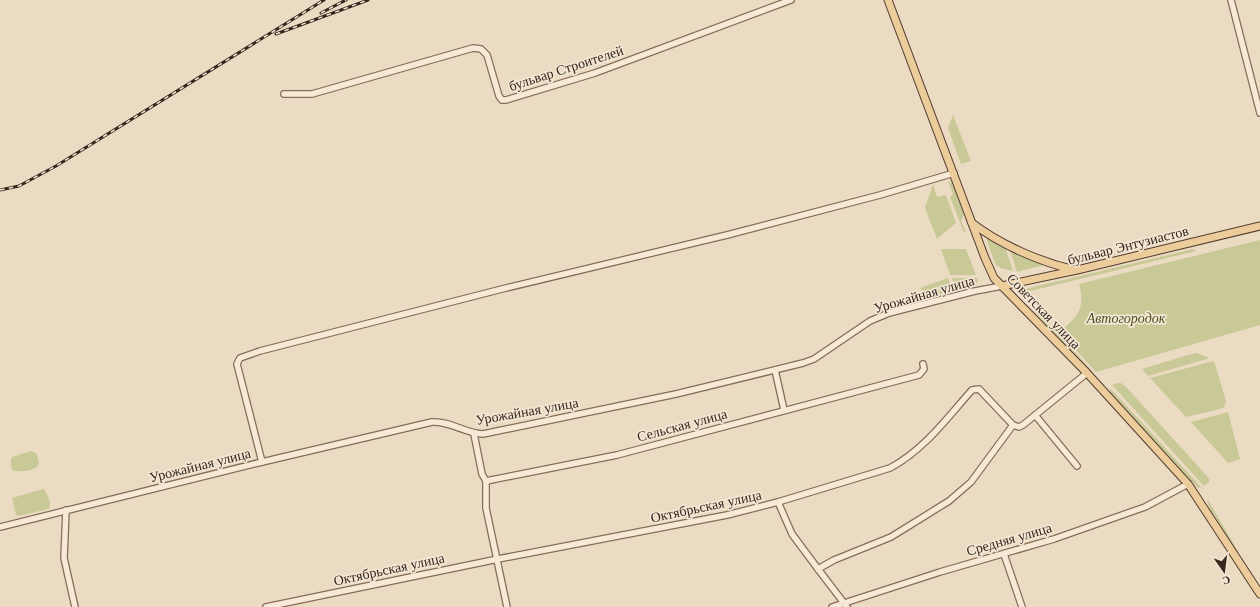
<svg xmlns="http://www.w3.org/2000/svg" width="1260" height="607" font-family="Georgia,serif">
<style>
.green{fill:#c8c997}
.lines{fill:none;stroke-linecap:round;stroke-linejoin:round}
.minor-casing{stroke:#846d5a;stroke-width:8}
.major-casing{stroke:#523c2f;stroke-width:9}
.minor{stroke:#f7e9d5;stroke-width:5.5}
.major{stroke:#edcc9c;stroke-width:7}
.rail-casing{stroke:#35271e;stroke-width:3}
.rail{stroke:#f3e6d2;stroke-width:1.5;stroke-dasharray:4.5;stroke-linecap:butt}
.labels{text-anchor:middle;stroke-width:3.5;stroke-linejoin:round;paint-order:stroke}
.street-label{font-size:14px;fill:#35271e;stroke:#f3e6d2}
.park-label{font-size:14px;font-style:italic;fill:#4a5026;stroke:#f3e6d2}
</style>
<rect width="100%" height="100%" fill="#ebdbc2"/>
<g class="green">
<path d="M953,115L971,161L961,164L948,128Z"/>
<path d="M948,181L952,183L964,214L961,221L966,232L964,233L950,197L953,194Z"/>
<path d="M933,184L937,197L946,195L956,223L937,239L925,208Z"/>
<path d="M986,238L1005,247L1013,271L1000,268L999,266H996Z"/>
<path d="M1260,240V325L1096,372L1064,337V328C1080,315 1085,304 1079,284Z"/>
<path d="M941,249H966L976,275H950Z"/>
<path d="M1193,249L1196,251L1026,292L1025,289Z"/>
<path d="M1010,250L1044,265L1017,272Z"/>
<path d="M948,278L953,292L930,299L920,288Z"/>
<path d="M952,278H977L978,281C975,289 964,289 956,291Z"/>
<path d="M1033,306L1092,371H1088L1032,309Z"/>
<path d="M1195,353L1199,354L1210,358L1148,376L1142,369Z"/>
<path d="M1213,361L1215,364L1226,401L1224,407L1220,409L1186,417L1150,378Z"/>
<path d="M1117,383H1121L1127,388L1207,476L1209,479V482L1204,486L1112,385Z"/>
<path d="M1110,388L1201,487L1198,488L1196,486L1111,393Z"/>
<path d="M1228,412L1240,459L1228,463L1191,422Z"/>
<path d="M31,451L36,453C37,456 39,460 39,463C38,471 18,473 12,470C10,465 10,462 12,457Z"/>
<path d="M43,489L45,490C48,496 52,503 49,509L18,516L16,514L12,498Z"/>
<path d="M1207,498L1239,553H1238L1209,507Z"/>
</g>
<g class="lines">
<g class="minor-casing">
<g id="minor">
<path d="M1231,0L1260,113"/>
<path d="M284,94H312L473,48L481,49L487,55L499,96L502,100H506L595,73L791,0"/>
<path d="M775,370L784,410"/>
<path d="M1035,415L1077,466"/>
<path d="M474,434L482,474L486,481L617,455L919,375L924,369L923,364"/>
<path d="M262,462L237,364L240,358L260,351L506,288L727,235L880,195L954,173"/>
<path d="M486,481V508L507,607"/>
<path d="M778,502L792,534L818,569L834,560L891,537L949,501L971,482L1013,425"/>
<path d="M66,510L64,558L75,607"/>
<path d="M0,527L262,462L432,422C451,421 464,433 483,434L676,394L803,363L814,359L870,321L889,313L975,291L1002,286"/>
<path d="M1004,554L1022,607"/>
<path d="M818,569L847,607"/>
<path d="M266,607L498,559L727,515L778,502L890,468C924,450 947,418 972,390L979,389L1013,425L1019,427L1023,425L1087,373"/>
<path d="M832,607L940,572L1054,539L1145,507L1188,484"/>
</g>
</g>
<g class="major-casing">
<g id="major">
<path d="M888,0L985,258L994,278L1087,373L1188,484L1260,594"/>
<path d="M972,223C1001,245 1040,262 1075,270"/>
<path d="M1002,286L1077,270L1260,226"/>
</g>
</g>
<use href="#minor" class="minor"/>
<use href="#major" class="major"/>
<g class="rail-casing">
<g id="rail">
<path d="M321,13L346,0"/>
<path d="M276,34L368,0"/>
<path d="M0,190L19,186L56,166L324,0"/>
</g>
</g>
<use href="#rail" class="rail"/>
</g>
<g class="labels">
<g class="street-label">
<text transform="translate(566 68) rotate(-18)" y="5">бульвар Строителей</text>
<text transform="translate(1128 245) rotate(-14)" y="5">бульвар Энтузиастов</text>
<text transform="translate(924 294) rotate(-16)" y="5">Урожайная улица</text>
<text transform="translate(1044 311) rotate(46)" y="5">Советская улица</text>
<text transform="translate(527 411) rotate(-10)" y="5">Урожайная улица</text>
<text transform="translate(682 425) rotate(-15)" y="5">Сельская улица</text>
<text transform="translate(200 465) rotate(-14)" y="5">Урожайная улица</text>
<text transform="translate(706 506) rotate(-12)" y="5">Октябрьская улица</text>
<text transform="translate(1009 539) rotate(-16)" y="5">Средняя улица</text>
<text transform="translate(389 569) rotate(-12)" y="5">Октябрьская улица</text>
</g>
<g class="park-label">
<text x="1126" y="323">Автогородок</text>
</g>
</g>
<g transform="translate(1224 571) rotate(166)" stroke="#f3e6d2" stroke-width="3" paint-order="stroke">
<path d="M0-3L7 15L0 10L-7 15Z" fill="#35271e"/>
<text y="-6" font-size="11" font-weight="bold" text-anchor="middle" fill="#35271e">С</text>
</g>
</svg>
